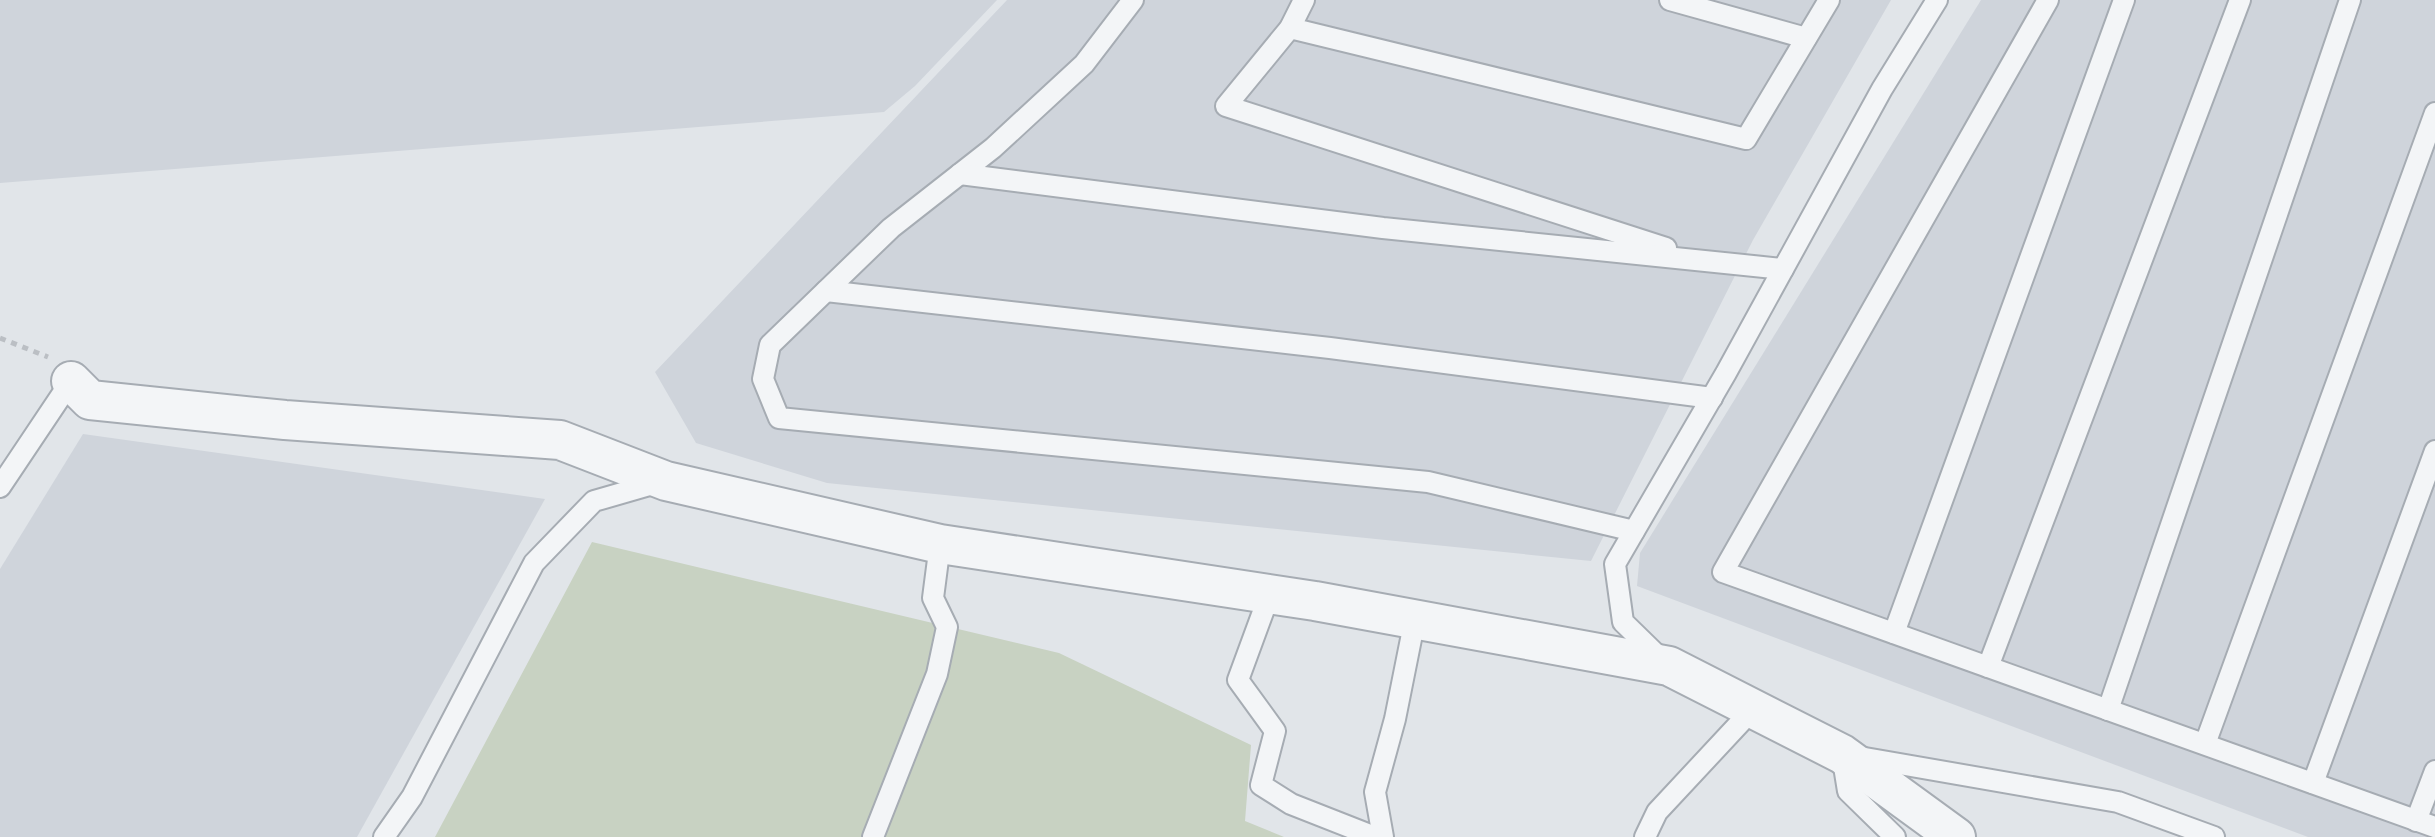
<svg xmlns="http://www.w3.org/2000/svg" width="2435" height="837" font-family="'Golos Text',sans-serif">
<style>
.built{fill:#cfd4db}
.green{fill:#c8d2c2}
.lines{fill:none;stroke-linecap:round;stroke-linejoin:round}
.service-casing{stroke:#a6acb3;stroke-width:24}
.minor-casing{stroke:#a6acb3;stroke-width:42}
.path{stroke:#bbbfc4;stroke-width:5;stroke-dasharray:6 6;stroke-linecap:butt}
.service{stroke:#f3f5f7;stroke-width:20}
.minor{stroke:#f3f5f7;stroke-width:38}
</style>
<rect width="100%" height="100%" fill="#e1e5e9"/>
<g class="built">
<path d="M0,0H997L915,86L884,112L0,183Z"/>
<path d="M1007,0H1891L1753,240L1591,561L827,483L696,443L655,372Z"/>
<path d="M1981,0H2435V837H2308L1637,586L1640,553Z"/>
<path d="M83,434L545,499L357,837H0V569Z"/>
</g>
<path class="green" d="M592,542L1059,653L1251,745L1245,821L1284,837H435Z"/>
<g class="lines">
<g class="service-casing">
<g id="service">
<path d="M1133,0L1084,64L993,148L891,228L770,345L763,379L779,418L1428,482L1634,531"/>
<path d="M1304,0L1290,28L1226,106L1666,248"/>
<path d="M1670,0L1806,38"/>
<path d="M2048,0L1723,572L2435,827"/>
<path d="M1290,28L1746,139L1829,0"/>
<path d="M960,174L1383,228L1783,269"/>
<path d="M826,291L1330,348L1712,398"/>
<path d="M0,487L71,381"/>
<path d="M1270,593L1238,680L1275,731L1261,785L1291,804L1375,837"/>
<path d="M1894,633L2124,0"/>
<path d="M1663,661L1623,622L1615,564L1726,373L1882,89L1937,0"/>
<path d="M1988,667L2240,0"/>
<path d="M2108,710L2350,0"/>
<path d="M2205,744L2435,113"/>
<path d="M2313,783L2435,451"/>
<path d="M2416,821L2435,771"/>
<path d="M384,837L412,797L534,563L594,501L660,482"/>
<path d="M873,837L937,674L947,627L933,598L940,544"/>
<path d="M1383,837L1375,792L1395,719L1415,619"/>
<path d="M1645,837L1657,812L1753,709"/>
<path d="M1895,837L1848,791L1842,754L2118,802L2214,837"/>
</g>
</g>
<g class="minor-casing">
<path id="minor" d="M71,381L90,400L285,420L560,440L666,481L940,544L1315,601L1669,666L1842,754L1956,837"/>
</g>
<path class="path" d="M0,338L48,357"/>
<use href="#service" class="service"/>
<use href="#minor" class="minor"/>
</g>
</svg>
